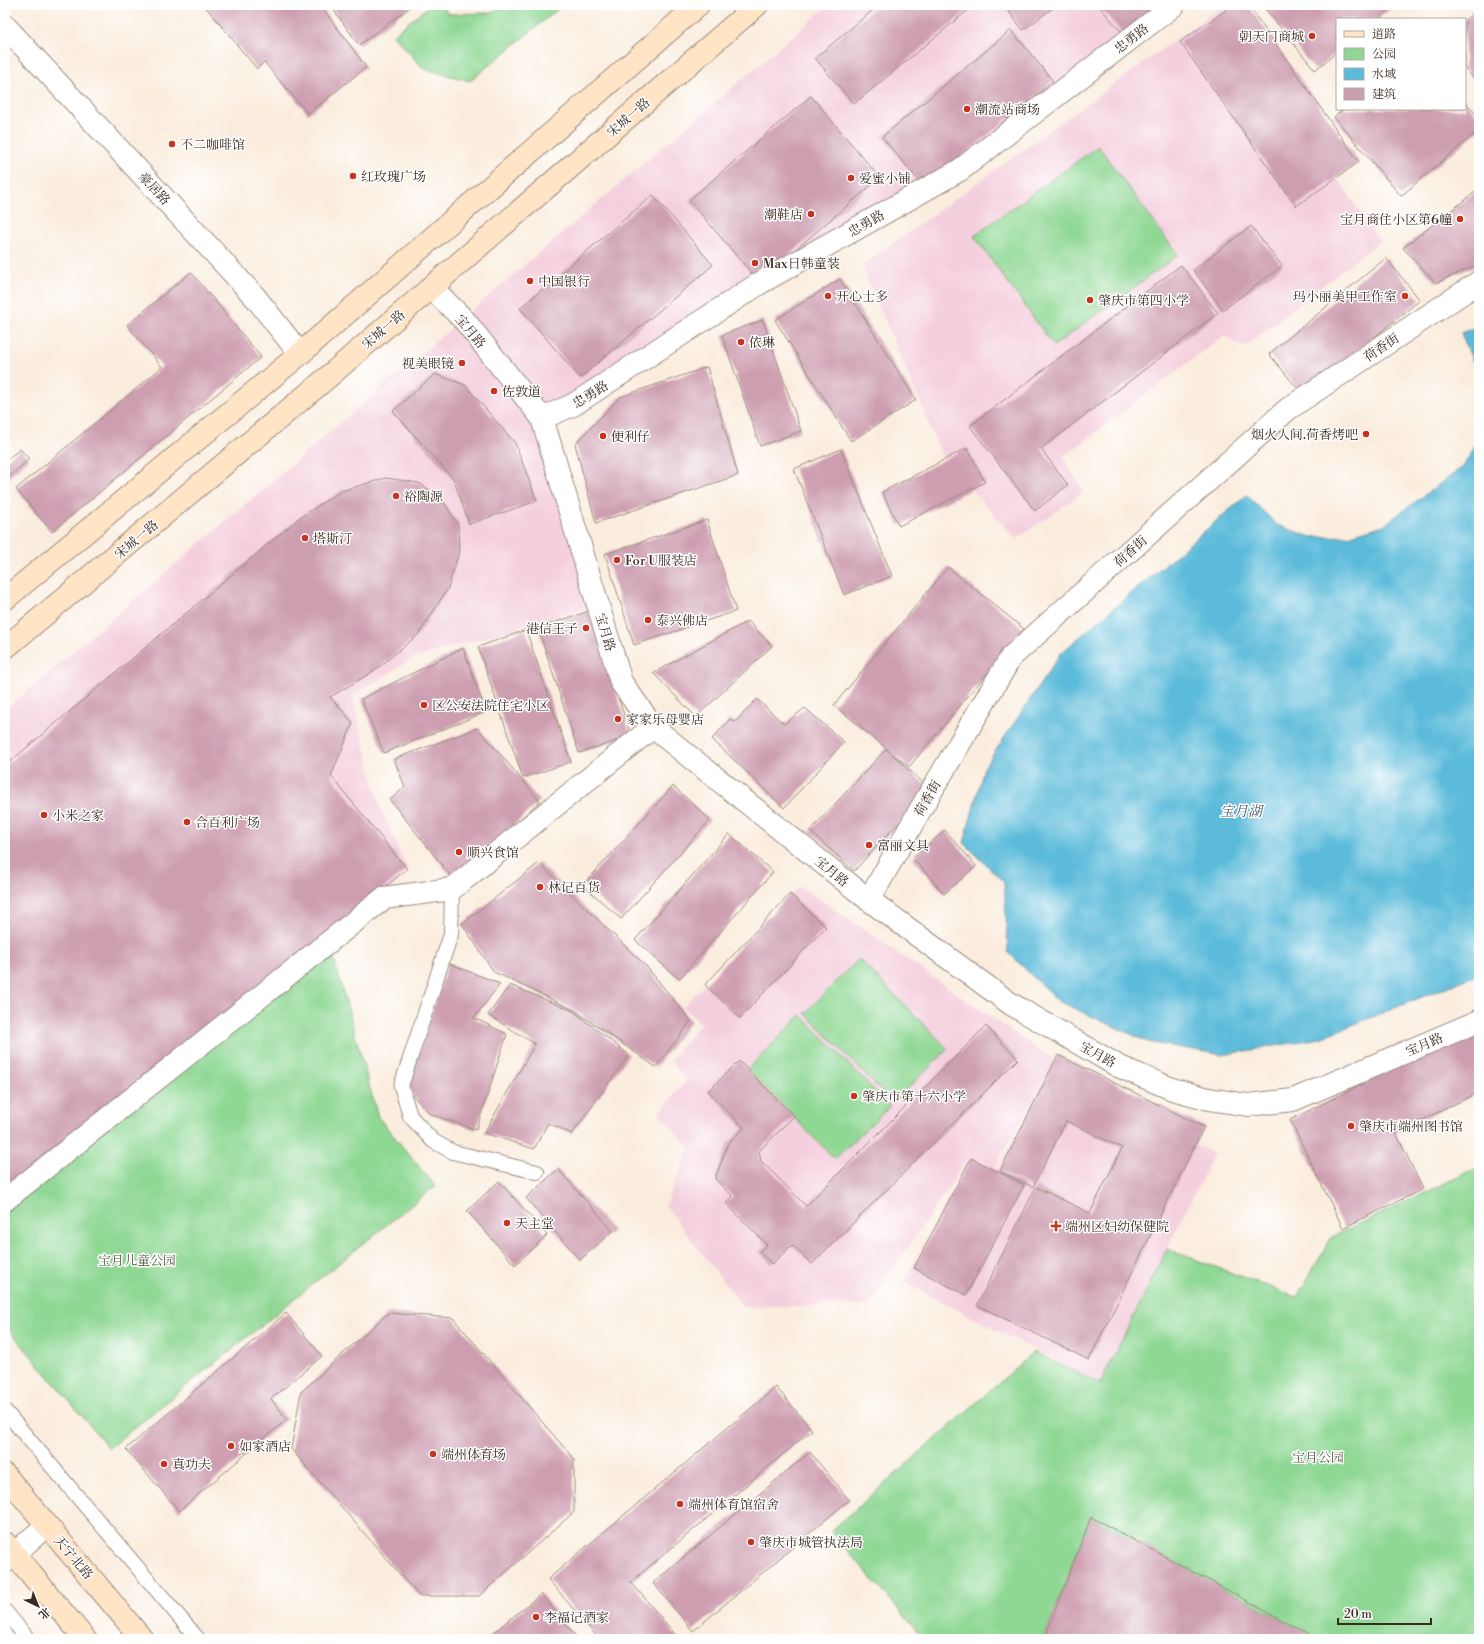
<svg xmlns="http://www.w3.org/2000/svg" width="1484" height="1644" font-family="'Libre Bodoni','Noto Serif SC',serif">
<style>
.built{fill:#f4cfdd}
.green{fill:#8fd894;stroke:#658159}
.water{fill:#5cbbda;stroke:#4c727c}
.building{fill:#cd9db0}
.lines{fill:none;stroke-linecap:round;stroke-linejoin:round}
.lane-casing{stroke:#9a8c7e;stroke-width:16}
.street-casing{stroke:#9a8c7e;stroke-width:24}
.secondary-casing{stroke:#9a8c7e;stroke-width:24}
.lane{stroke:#fff;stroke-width:14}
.street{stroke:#fff;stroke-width:22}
.secondary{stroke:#ffe4c6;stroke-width:22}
.poi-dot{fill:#c8321e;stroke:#fff;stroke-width:1.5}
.labels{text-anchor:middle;stroke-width:3;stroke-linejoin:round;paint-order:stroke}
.poi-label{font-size:13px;fill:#3b2a1e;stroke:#fff;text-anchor:start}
.street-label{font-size:13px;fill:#3b2a1e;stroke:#fff}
.park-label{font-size:13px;fill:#545e41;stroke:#fff}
.water-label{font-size:14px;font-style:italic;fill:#475d60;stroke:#fff}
</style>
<rect width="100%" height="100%" fill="#fff"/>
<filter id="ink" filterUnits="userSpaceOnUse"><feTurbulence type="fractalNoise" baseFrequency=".025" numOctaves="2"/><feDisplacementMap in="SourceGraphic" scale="8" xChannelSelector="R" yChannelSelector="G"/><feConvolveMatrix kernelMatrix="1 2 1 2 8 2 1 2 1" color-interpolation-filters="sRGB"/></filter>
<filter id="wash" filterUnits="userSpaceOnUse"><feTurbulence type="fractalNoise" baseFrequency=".012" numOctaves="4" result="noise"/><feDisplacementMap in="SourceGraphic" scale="16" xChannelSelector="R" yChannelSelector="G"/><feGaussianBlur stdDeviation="0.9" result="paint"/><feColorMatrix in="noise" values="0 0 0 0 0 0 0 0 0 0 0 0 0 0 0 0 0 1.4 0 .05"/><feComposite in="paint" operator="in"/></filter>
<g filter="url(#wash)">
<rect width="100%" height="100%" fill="#faedde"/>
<g class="built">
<path d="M829,5H1174L960,170L542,418L598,605L414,658L352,696L380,807L407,869L384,898L5,1199V710Z"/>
<path d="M1221,7L1380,241L1243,348L1225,335L1063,457L1084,492L1016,539L943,458L862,266Z"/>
<path d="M800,886L1055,1061L995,1168L970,1156L869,1305L743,1307L665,1205L690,1148L659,1113L686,1080L670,1061L701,1023L683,1007Z"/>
<path d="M1051,1074L1214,1154L1100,1384L904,1282L970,1157L997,1169Z"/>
</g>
<g class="green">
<path d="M430,5H441L449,14L492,13L503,5H563L470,81L424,69L393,35Z"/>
<path d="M1098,146L1178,255L1054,346L974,236Z"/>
<path d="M329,941L378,1117L435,1186L109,1448L5,1325V1200Z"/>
<path d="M859,959L948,1049L893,1103L805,1013Z"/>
<path d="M801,1015L890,1106L835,1159L747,1070Z"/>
<path d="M1479,1167V1639H1318L1091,1517L1044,1639H924L831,1531L1034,1352L1100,1384L1167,1249L1297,1297L1332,1237Z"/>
</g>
<g class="water">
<path d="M1479,327V376L1461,333Z"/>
<path d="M1479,436V974L1320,1038L1223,1055L1148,1042L1058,1001L1008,952L1004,882L964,843L984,768L1061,653L1247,495L1277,525L1311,537L1348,536L1384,525L1464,466Z"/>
</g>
<g id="blocks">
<g class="building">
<path d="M204,5H320L366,67L308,114L264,62L257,69Z"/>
<path d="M330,5H413L359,45Z"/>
<path d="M879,5H974L854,104L815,58Z"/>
<path d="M1004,5H1057L1023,30Z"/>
<path d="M1098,5H1163L1126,37Z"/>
<path d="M1233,5H1248L1359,162L1296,206L1180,42Z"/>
<path d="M1262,5H1395L1378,19H1337V52L1315,70Z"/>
<path d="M1479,8V85L1465,68V20Z"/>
<path d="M1011,30L1053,81L924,187L882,137Z"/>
<path d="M811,96L880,178L758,281L689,200Z"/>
<path d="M1465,101L1479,118V130L1401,196L1334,117L1344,109H1465Z"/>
<path d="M1479,189V264L1436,283L1403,248Z"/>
<path d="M653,195L713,265L580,378L520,308Z"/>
<path d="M1251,226L1282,266L1223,310L1193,270Z"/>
<path d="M1386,258L1420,300L1303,395L1269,354Z"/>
<path d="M1181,265L1218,313L1041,449L1068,485L1035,511L970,426Z"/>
<path d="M191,272L261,357L52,532L16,489L162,367L127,325Z"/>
<path d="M840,279L916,400L851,441L775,320Z"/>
<path d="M763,320L801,431L760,446L722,335Z"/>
<path d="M707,367L738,475L596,523L575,444L620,397Z"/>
<path d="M435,374L465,385L515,443L537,501L469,524L454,480L393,411Z"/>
<path d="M967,448L985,482L899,526L882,492Z"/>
<path d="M20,449L29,459L8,478L5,474V461Z"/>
<path d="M841,449L892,576L844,595L794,469Z"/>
<path d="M386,478L419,483L441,498L458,524L459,552L448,588L419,634L374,671L330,697L353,723L331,776L407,869L5,1195V766L299,518L341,491Z"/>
<path d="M707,520L736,611L634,645L605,554Z"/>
<path d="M948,567L1024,629L909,767L834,705Z"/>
<path d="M589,611L631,736L579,753L538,628Z"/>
<path d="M748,621L772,646L696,717L653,673Z"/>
<path d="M526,630L571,762L523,778L478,647Z"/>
<path d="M463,648L486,712L384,753L361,699Z"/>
<path d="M757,699L784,724L805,708L844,742L784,808L712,739L730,719L735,722Z"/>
<path d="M478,728L540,801L454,880L390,800L405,787L394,759Z"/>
<path d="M886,749L930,789L854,871L810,831Z"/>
<path d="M673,786L710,820L621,919L583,885Z"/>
<path d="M945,830L976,866L944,894L913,858Z"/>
<path d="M729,834L773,872L679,979L635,940Z"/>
<path d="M539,863L646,966L691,1021L656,1067L574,1010L494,972L462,924Z"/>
<path d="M790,894L826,927L740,1018L705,985Z"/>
<path d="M448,963L500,984L474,1018L507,1034L476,1130L430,1114L407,1089Z"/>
<path d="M510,985L573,1011L629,1055L572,1134L548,1123L534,1149L484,1133L535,1044L488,1015Z"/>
<path d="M986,1026L1018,1059L812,1264L792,1245L772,1264L759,1252L767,1245L726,1203L733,1197L715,1179L728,1143L744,1128L708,1091L739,1061L794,1116L759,1151L761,1161L806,1206Z"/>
<path d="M1479,1026V1092L1396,1133L1423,1189L1343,1228L1290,1120Z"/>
<path d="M1058,1055L1204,1127L1089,1360L977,1305L1036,1187L1090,1213L1122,1148L1066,1121L1033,1187L1000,1171Z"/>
<path d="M971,1158L1024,1185L966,1295L914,1268Z"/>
<path d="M558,1169L613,1231L580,1260L526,1198Z"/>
<path d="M499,1181L547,1235L515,1265L467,1211Z"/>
<path d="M286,1313L322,1356L271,1399L287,1419L179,1511L126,1449Z"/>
<path d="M388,1313L453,1318L574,1459V1512L479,1596H419L291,1449L301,1392Z"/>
<path d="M776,1387L812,1430L631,1582L679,1639H599L548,1579Z"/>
<path d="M810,1452L849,1500L693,1631L653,1583Z"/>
<path d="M1091,1517L1318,1639H1044Z"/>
<path d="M541,1594L578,1639H486Z"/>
</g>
</g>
</g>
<g filter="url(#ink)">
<use href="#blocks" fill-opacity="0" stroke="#9a8c7e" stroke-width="1"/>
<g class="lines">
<g class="lane-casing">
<g id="lane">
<path d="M452,889L451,934L401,1086L410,1116L433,1141L453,1152L537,1172"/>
<path d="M5,1411L198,1639"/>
<path d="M5,1611L28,1639"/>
</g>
</g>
<g class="street-casing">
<g id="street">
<path d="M5,26L256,298L300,354"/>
<path d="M431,287L465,321L542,418L621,682L653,727L691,758L869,900L1011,1004L1118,1066L1172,1089L1209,1099L1248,1105L1293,1100L1479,1021"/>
<path d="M542,418L573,405L760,283L960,170L1174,5"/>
<path d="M869,900L920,810L1011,657L1288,409L1479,282"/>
<path d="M5,1200L384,898L452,889L653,727"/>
<path d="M5,1562L47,1525"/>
</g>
</g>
<g class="secondary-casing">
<g id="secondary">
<path d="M5,599L300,354L698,5"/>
<path d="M5,648L328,377L757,5"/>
<path d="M5,1475L142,1639"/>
<path d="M5,1543L85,1639"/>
</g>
</g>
<use href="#lane" class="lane"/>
<use href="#street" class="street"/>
<use href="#secondary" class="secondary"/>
</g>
</g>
<g class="poi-dot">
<circle cx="1312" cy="36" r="4"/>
<circle cx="967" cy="109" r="4"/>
<circle cx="172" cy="144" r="4"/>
<circle cx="353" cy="176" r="4"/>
<circle cx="851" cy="178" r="4"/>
<circle cx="811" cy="214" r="4"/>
<circle cx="1460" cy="219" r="4"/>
<circle cx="755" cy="263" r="4"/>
<circle cx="530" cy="281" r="4"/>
<circle cx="828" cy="296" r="4"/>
<circle cx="1405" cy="296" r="4"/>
<circle cx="1090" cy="300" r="4"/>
<circle cx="741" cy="342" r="4"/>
<circle cx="462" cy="363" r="4"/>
<circle cx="494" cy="391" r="4"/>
<circle cx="1366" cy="434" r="4"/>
<circle cx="603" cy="436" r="4"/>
<circle cx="396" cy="496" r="4"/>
<circle cx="305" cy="538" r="4"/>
<circle cx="617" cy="560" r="4"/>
<circle cx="648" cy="620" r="4"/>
<circle cx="586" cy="628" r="4"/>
<circle cx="424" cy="705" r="4"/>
<circle cx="618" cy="719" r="4"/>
<circle cx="44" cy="815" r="4"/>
<circle cx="187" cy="822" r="4"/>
<circle cx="869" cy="845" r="4"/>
<circle cx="459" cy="852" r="4"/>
<circle cx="540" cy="887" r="4"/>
<circle cx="854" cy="1096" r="4"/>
<circle cx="1351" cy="1126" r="4"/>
<circle cx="507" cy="1223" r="4"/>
<path d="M1054 1220h4v4h4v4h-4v4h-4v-4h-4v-4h4z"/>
<circle cx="231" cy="1446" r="4"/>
<circle cx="433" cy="1454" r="4"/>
<circle cx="164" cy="1464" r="4"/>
<circle cx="680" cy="1504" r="4"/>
<circle cx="751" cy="1542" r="4"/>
<circle cx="536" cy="1617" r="4"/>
</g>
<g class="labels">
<g class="poi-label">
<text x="1304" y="41" text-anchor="end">朝天门商城</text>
<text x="975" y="114">潮流站商场</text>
<text x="180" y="149">不二咖啡馆</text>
<text x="361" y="181">红玫瑰广场</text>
<text x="859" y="183">爱蜜小铺</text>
<text x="803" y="219" text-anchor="end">潮鞋店</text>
<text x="1452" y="224" text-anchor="end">宝月商住小区第6幢</text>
<text x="763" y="268">Max日韩童装</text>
<text x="538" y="286">中国银行</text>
<text x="836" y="301">开心士多</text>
<text x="1397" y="301" text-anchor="end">玛小丽美甲工作室</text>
<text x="1098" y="305">肇庆市第四小学</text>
<text x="749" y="347">依琳</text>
<text x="454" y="368" text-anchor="end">视美眼镜</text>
<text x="502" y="396">佐敦道</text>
<text x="1358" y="439" text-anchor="end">烟火人间.荷香烤吧</text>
<text x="611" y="441">便利仔</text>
<text x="404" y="501">裕陶源</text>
<text x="313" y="543">塔斯汀</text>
<text x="625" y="565">For U服装店</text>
<text x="656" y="625">泰兴佛店</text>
<text x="578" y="633" text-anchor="end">港信王子</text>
<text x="432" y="710">区公安法院住宅小区</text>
<text x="626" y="724">家家乐母婴店</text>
<text x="52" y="820">小米之家</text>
<text x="195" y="827">合百利广场</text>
<text x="877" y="850">富丽文具</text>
<text x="467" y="857">顺兴食馆</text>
<text x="548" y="892">林记百货</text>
<text x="862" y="1101">肇庆市第十六小学</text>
<text x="1359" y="1131">肇庆市端州图书馆</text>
<text x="515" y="1228">天主堂</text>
<text x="1065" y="1231">端州区妇幼保健院</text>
<text x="239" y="1451">如家酒店</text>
<text x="441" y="1459">端州体育场</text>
<text x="172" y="1469">真功夫</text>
<text x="688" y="1509">端州体育馆宿舍</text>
<text x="759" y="1547">肇庆市城管执法局</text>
<text x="544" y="1622">李福记酒家</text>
</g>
<g class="street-label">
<text transform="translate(1131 38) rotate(-38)" y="5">忠勇路</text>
<text transform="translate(628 117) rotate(-41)" y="5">宋城一路</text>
<text transform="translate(155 188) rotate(47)" y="5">豪居路</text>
<text transform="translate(866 223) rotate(-30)" y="5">忠勇路</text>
<text transform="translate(383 329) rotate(-41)" y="5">宋城一路</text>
<text transform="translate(471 331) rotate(50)" y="5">宝月路</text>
<text transform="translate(1381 347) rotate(-34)" y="5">荷香街</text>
<text transform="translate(590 394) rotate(-32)" y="5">忠勇路</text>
<text transform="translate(136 539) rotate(-40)" y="5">宋城一路</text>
<text transform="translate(1130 551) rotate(-42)" y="5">荷香街</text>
<text transform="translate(606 632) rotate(73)" y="5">宝月路</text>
<text transform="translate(927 798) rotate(-60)" y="5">荷香街</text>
<text transform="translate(832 871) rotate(39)" y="5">宝月路</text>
<text transform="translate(1424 1044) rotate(-23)" y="5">宝月路</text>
<text transform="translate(1098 1054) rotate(29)" y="5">宝月路</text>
<text transform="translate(74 1557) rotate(50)" y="5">天宁北路</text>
</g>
<g class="park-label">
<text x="137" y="1265">宝月儿童公园</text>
<text x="1318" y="1462">宝月公园</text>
</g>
<g class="water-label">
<text x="1241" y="816">宝月湖</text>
</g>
</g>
<rect width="1484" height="1644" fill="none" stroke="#fff" stroke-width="20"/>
<rect x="1336" y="18" width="130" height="92" fill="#ffffff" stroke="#b1aaa5"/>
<rect x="1344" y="31" width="20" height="6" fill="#ffe4c6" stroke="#b1aaa5"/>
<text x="1372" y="38" font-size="12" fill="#3b2a1e">道路</text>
<rect x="1344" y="48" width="20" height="12" fill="#8fd894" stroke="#b1aaa5"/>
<text x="1372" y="58" font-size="12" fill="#3b2a1e">公园</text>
<rect x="1344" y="68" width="20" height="12" fill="#5cbbda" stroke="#b1aaa5"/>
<text x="1372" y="78" font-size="12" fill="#3b2a1e">水域</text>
<rect x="1344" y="88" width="20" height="12" fill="#cd9db0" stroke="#b1aaa5"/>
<text x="1372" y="98" font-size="12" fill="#3b2a1e">建筑</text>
<g transform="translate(38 1606) rotate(137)" stroke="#ffffff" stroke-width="3" paint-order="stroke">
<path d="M0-3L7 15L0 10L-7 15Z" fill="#3b2a1e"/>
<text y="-6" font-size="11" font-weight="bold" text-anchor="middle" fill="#3b2a1e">北</text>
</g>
<path d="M1338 1618v6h93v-6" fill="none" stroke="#3b2a1e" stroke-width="2"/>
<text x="1344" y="1618" font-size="12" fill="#3b2a1e" stroke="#ffffff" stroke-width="3" paint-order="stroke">20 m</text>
</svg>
